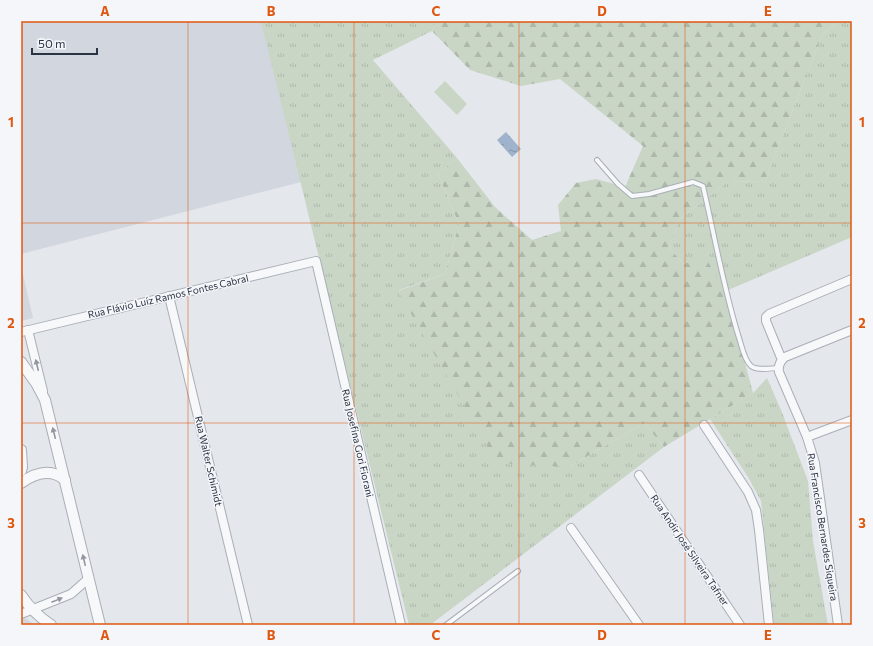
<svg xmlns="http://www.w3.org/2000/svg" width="873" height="646" font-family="Commissioner,sans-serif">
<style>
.built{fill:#d2d6de}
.grass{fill:url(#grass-tufts)}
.forest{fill:url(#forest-firs)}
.pitch{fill:#c9d6c5}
.water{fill:url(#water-ripples)}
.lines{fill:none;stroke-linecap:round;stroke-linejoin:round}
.service-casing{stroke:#a9aeb7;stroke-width:6}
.minor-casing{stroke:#a9aeb7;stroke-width:10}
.tertiary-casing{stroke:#a9aeb7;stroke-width:12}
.service{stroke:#f7f8fa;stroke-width:4}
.minor{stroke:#f7f8fa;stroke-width:8}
.tertiary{stroke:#f7f8fa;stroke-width:10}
.oneway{fill:#9196a0}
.grid{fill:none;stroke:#df570f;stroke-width:1;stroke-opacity:0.55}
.labels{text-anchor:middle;stroke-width:3;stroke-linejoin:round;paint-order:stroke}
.street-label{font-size:10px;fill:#2b3445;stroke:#f4f6f9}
.neatline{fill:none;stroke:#df570f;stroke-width:1.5}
.grid-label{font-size:13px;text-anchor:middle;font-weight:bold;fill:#df570f}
</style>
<defs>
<pattern id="grass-tufts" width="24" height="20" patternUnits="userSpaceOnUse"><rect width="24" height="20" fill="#c9d6c5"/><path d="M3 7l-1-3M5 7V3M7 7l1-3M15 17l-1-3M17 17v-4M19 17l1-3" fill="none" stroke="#adb8ab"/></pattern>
<pattern id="forest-firs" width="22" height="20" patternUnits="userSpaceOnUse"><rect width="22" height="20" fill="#c9d6c5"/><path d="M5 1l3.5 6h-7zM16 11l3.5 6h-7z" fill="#adb8ab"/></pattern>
<pattern id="water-ripples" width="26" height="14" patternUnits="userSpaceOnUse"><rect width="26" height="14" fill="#9fb4cc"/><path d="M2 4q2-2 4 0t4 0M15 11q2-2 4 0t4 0" fill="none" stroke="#8293a7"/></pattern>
</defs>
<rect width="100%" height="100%" fill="#e4e7ec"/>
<g class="built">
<path d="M21,21H262L301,182L21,254Z"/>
<path d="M21,266L33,318L21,321Z"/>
<path d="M25,618L35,625H21V619Z"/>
</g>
<g class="grass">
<path d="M261,21H436L432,31L373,60L457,158L438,174L459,224L445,274L399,290L569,467L644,423L664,447L430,625H409Z"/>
<path d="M838,21H852V237L726,291L684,264L669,248L679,220L727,182L765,181L822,35Z"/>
<path d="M767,378L781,410L808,481L813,541L828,625H774L761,501L748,477L710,419L753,393Z"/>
</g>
<path class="forest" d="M436,21H838L822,35L765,181L727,182L679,220L669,248L684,264L705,257L726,291L753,393L664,447L644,423L569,467L497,463L398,291L445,274L459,224L438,174L457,158L495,207L532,240L561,231L558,205L576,183L596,179L625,187L643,146L560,79L521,86L470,70L432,31Z"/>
<path class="pitch" d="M445,81L467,104L457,115L434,92Z"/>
<path class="water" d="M506,132L521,149L512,157L497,140Z"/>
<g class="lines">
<g class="service-casing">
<g id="service">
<path d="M597,160L618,184L632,196L649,194L693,182L703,186C715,238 724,291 740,341C742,348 745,361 751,366C757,371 771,368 778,368"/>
<path d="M446,625L518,571"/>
</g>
</g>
<g class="minor-casing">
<g id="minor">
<path d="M169,296L248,625"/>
<path d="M28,330L43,391"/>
<path d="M21,332L316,261L401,625"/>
<path d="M782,360L766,321V317L769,314L852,279"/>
<path d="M704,425L748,492L756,510L759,530L769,625"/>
<path d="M807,437L852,420"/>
<path d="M639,475L740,625"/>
<path d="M571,528L639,625"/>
<path d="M21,614L71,594L88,579"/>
<path d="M838,625L815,463L807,437L779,372C778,366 780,361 785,357L852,330"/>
</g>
</g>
<g class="tertiary-casing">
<g id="tertiary">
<path d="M21,362L36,383L45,400L100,625"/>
<path d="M21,450L22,467L21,471"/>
<path d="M21,483C35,473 51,468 65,480"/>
<path d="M21,595C29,607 39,617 51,625"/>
</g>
</g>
<use href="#service" class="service"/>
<use href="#minor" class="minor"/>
<use href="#tertiary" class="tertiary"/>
</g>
<defs><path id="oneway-solid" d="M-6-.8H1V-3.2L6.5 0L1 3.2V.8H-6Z"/></defs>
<g class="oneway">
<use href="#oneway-solid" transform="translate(37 365) rotate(-103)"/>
<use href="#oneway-solid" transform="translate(54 433) rotate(-104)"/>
<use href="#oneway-solid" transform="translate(84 560) rotate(-103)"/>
<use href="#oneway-solid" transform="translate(57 600) rotate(-22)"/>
</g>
<path class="grid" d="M188,21V625M354,21V625M519,21V625M685,21V625M21,223H852M21,423H852"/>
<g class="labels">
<g class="street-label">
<text transform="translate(168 296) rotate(-13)" y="4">Rua Flávio Luíz Ramos Fontes Cabral</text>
<text transform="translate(358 443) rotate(77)" y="4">Rua Josefina Gori Fiorani</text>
<text transform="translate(209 461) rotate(77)" y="4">Rua Walter Schimidt</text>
<text transform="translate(823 527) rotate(81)" y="4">Rua Francisco Bernardes Siqueira</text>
<text transform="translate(690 550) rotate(56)" y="4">Rua Andir José Silveira Tafner</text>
</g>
</g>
<rect width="873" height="646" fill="none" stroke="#f4f6f9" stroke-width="44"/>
<path d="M32 48v6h65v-6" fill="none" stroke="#2b3445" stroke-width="2"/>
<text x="38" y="48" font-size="12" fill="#2b3445" stroke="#f4f6f9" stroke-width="3" paint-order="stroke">50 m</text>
<rect x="22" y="22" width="829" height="602" class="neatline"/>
<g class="grid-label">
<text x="105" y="16">A</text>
<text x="271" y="16">B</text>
<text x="436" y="16">C</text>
<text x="602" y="16">D</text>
<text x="768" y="16">E</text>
<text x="11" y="127">1</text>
<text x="862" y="127">1</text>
<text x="11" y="328">2</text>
<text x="862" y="328">2</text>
<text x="11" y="528">3</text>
<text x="862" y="528">3</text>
<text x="105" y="640">A</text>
<text x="271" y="640">B</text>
<text x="436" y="640">C</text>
<text x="602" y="640">D</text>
<text x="768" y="640">E</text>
</g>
</svg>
